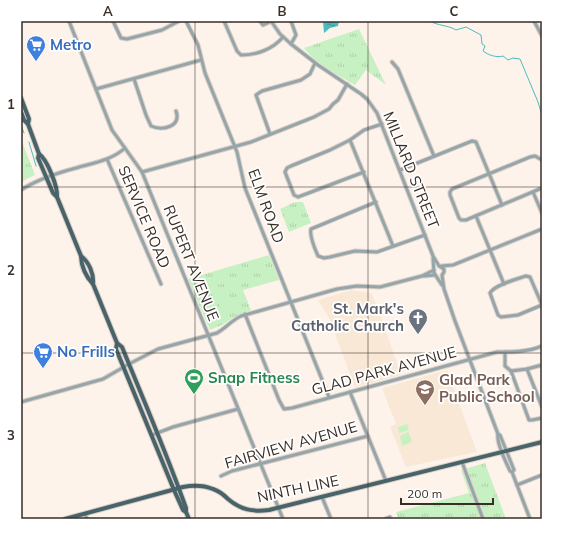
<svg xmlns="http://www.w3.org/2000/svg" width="563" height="540" font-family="Mulish,sans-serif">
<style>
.education{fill:#fae8d7}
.grass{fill:url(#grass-tufts)}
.pitch{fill:#c8f1c3}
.water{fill:url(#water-ripples)}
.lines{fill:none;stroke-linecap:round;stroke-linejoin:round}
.stream{stroke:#4abcbf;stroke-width:1}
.minor-casing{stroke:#dbd0c8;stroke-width:5}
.major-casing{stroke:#dbd0c8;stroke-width:6}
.minor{stroke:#96a5a9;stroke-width:3}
.major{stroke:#48646a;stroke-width:4}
.grid{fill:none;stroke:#392e27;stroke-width:1;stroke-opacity:0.55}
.labels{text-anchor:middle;stroke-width:3.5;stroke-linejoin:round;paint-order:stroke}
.shop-label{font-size:15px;font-weight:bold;fill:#366cbe;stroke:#fff;text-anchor:start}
.street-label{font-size:15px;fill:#392e27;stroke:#fff}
.worship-label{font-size:15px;font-weight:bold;fill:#5b616d;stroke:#fff;text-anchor:end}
.leisure-label{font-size:15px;font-weight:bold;fill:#27864d;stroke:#fff;text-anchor:start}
.education-label{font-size:15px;font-weight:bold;fill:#785e54;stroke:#fff;text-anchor:start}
.neatline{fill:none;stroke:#392e27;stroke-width:1.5}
.grid-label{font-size:13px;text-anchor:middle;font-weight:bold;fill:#392e27}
</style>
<defs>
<pattern id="grass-tufts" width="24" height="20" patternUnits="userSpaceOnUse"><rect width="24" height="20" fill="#c8f1c3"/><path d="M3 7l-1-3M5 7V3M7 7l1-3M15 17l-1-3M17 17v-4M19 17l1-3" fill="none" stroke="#adcfa8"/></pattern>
<pattern id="water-ripples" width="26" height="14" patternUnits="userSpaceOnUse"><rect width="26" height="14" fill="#4abcbf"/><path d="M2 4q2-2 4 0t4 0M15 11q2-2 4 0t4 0" fill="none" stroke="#3f999b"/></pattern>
</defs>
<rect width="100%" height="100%" fill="#fef3eb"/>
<g class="education">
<path d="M351,290L371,293L378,308L401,375L355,387L329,318L318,300Z"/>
<path d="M447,370L477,452L406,467L390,427L396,424L382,388Z"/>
</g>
<g class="grass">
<path d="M359,29L386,85L366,70L355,85C337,74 317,65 304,48Z"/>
<path d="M21,139L35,175L21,182Z"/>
<path d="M295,202H303L311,223L289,232L280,209Z"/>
<path d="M269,255L279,280L243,290L251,310L234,317L222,325L210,330L188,279Z"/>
<path d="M407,424L409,430L399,433L398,427Z"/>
<path d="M485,463L506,519H398L396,512L469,493L461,470Z"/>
</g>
<g class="pitch">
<path d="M365,44L370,56L360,60L355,48Z"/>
<path d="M223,270L226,271L227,278L226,282L219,285L215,283C211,273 214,273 223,270Z"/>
<path d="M226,300L230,311L223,314L219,303Z"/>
<path d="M408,432L409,433L412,442L402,446L400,436Z"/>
</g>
<path class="water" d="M323,21H339L338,26L330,28L324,33Z"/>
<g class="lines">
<g class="stream">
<path d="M430,21C438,26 448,25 456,30L466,27L481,35L482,44L485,46L483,51C488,55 497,58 503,56L508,60L513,58L520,59L538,102L542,115"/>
<path d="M21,125L24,133"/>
<path d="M29,142L36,166"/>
</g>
<g class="minor-casing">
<g id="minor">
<path d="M69,21L112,130L142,172L283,519"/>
<path d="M113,21L121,38L127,39L162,30L179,21"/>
<path d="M186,21L198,45L205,73L237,152L245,188L329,397"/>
<path d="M224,21L237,51L241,55C257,55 273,49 283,37"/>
<path d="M260,21L263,25L272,21"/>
<path d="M271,21L280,34L291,44L318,65L361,94L367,99L377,113L433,256L439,266L444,269V272L442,275L444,289L455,321L498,434C496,443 506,462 510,471L512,472L530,519"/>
<path d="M534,21L542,36"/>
<path d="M291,44L296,35L291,21"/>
<path d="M392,62L398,69L434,156"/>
<path d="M134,79L146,115L151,126C162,131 182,127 176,111"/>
<path d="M96,89L201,60"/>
<path d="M270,134L256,95L262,91L301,80L310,74L315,63"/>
<path d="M350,140L393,246"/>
<path d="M107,159L161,284"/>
<path d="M542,160L535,156L530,157L452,189L450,192V195L459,218L461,220H466L542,188"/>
<path d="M400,170L472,141L476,142L502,205"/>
<path d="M142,172L251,142L314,117L329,109L333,104L338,100L347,84"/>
<path d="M364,172L298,197L294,195L285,172L287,168L291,166L330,150L350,140L364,130L382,124"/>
<path d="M21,190C38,179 57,173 76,168C93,163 112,160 125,148"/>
<path d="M533,192L542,213"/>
<path d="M376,202L311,229C309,236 315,249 318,256L324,258L330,257L355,251L377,252L425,235"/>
<path d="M476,216L504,284"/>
<path d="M433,258L434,273L442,285"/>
<path d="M441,266L453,265L542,229"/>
<path d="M424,276L435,275"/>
<path d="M542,305L518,315L501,317L498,315L490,293C494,285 517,279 526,276L530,277L542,305V306"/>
<path d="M245,314L279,400L284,409L292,408L497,352C512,352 528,352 542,346"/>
<path d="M505,352V366L511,371L527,369L542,365"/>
<path d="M527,369L542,407"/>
<path d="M511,371L529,420H532L542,418"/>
<path d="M350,392L386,481"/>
<path d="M21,402L103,379L129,364L158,349L217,333C226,328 232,320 241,316L337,289L357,286L380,287L422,276L434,270"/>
<path d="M498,434L500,435L514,470L512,472"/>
<path d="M152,435L173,427L238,409"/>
<path d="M462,462L483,519"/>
<path d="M221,476L232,471L368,436"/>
<path d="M517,485L542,475"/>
<path d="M322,497L331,519"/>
<path d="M85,514L87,519"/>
<path d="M385,519L390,517"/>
</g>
</g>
<g class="major-casing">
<g id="major">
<path d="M21,98L29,119L28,124"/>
<path d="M21,112L24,120L28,124L39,154C47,159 58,187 57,197"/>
<path d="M39,154L38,158L53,193L57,197L81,256C81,266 86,277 93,284L117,343L116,349L174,490L183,510L186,512"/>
<path d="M81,256C89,262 94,274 93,284"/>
<path d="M117,343L122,347C144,401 167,454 186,508V512L189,519"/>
<path d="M65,519L183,487C193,485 203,485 213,489C219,491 224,495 228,499C241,510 253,512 269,510L542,442"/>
</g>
</g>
<use href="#minor" class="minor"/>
<use href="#major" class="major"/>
</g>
<path class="grid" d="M195,21V519M368,21V519M21,187H542M21,353H542"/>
<defs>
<g id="supermarket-pin" transform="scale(1)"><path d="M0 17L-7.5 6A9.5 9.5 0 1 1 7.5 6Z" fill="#3f7fe0" stroke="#fff"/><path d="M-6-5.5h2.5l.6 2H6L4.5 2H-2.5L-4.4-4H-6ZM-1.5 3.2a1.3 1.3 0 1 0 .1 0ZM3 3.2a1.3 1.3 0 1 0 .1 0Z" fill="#fff"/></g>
<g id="church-pin" transform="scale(1)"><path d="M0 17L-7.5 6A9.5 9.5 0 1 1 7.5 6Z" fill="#6b7280" stroke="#fff"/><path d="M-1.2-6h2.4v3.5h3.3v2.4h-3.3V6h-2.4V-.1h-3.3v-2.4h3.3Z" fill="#fff"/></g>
<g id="stadium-pin" transform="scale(1)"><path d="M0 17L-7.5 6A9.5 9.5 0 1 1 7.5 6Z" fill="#2e9e5b" stroke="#fff"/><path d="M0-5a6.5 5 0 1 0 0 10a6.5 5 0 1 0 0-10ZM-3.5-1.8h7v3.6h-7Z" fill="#fff"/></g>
<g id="school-pin" transform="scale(1)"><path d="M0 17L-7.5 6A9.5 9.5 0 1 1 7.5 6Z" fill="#8d6e63" stroke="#fff"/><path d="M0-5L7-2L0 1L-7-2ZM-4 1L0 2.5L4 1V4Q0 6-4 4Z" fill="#fff"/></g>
</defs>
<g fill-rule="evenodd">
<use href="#supermarket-pin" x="36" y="45"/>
<use href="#church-pin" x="418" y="318"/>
<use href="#supermarket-pin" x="43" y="352"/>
<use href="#stadium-pin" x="194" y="378"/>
<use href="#school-pin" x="425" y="389"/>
</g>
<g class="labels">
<g class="shop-label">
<text x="50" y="50">Metro</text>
<text x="57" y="357">No Frills</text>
</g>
<g class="street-label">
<text transform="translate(411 170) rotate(68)" y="5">MILLARD STREET</text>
<text transform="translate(266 206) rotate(70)" y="5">ELM ROAD</text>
<text transform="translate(144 217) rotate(67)" y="5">SERVICE ROAD</text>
<text transform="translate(191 263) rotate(68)" y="5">RUPERT AVENUE</text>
<text transform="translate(384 371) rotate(-15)" y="5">GLAD PARK AVENUE</text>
<text transform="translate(291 445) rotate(-16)" y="5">FAIRVIEW AVENUE</text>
<text transform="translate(298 489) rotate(-12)" y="5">NINTH LINE</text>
</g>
<g class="worship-label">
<text x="404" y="314">St. Mark's<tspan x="404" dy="17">Catholic Church</tspan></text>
</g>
<g class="leisure-label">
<text x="208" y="383">Snap Fitness</text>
</g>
<g class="education-label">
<text x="439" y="385">Glad Park<tspan x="439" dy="17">Public School</tspan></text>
</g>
</g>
<rect width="563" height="540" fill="none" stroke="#ffffff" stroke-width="44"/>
<path d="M401 498v6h92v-6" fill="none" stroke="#392e27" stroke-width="2"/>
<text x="407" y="498" font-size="12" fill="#392e27" stroke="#ffffff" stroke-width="3" paint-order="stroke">200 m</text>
<rect x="22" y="22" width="519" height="496" class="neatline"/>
<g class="grid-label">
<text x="108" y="16">A</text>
<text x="282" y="16">B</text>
<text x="454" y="16">C</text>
<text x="11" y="109">1</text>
<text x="11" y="275">2</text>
<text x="11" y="440">3</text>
</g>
</svg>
